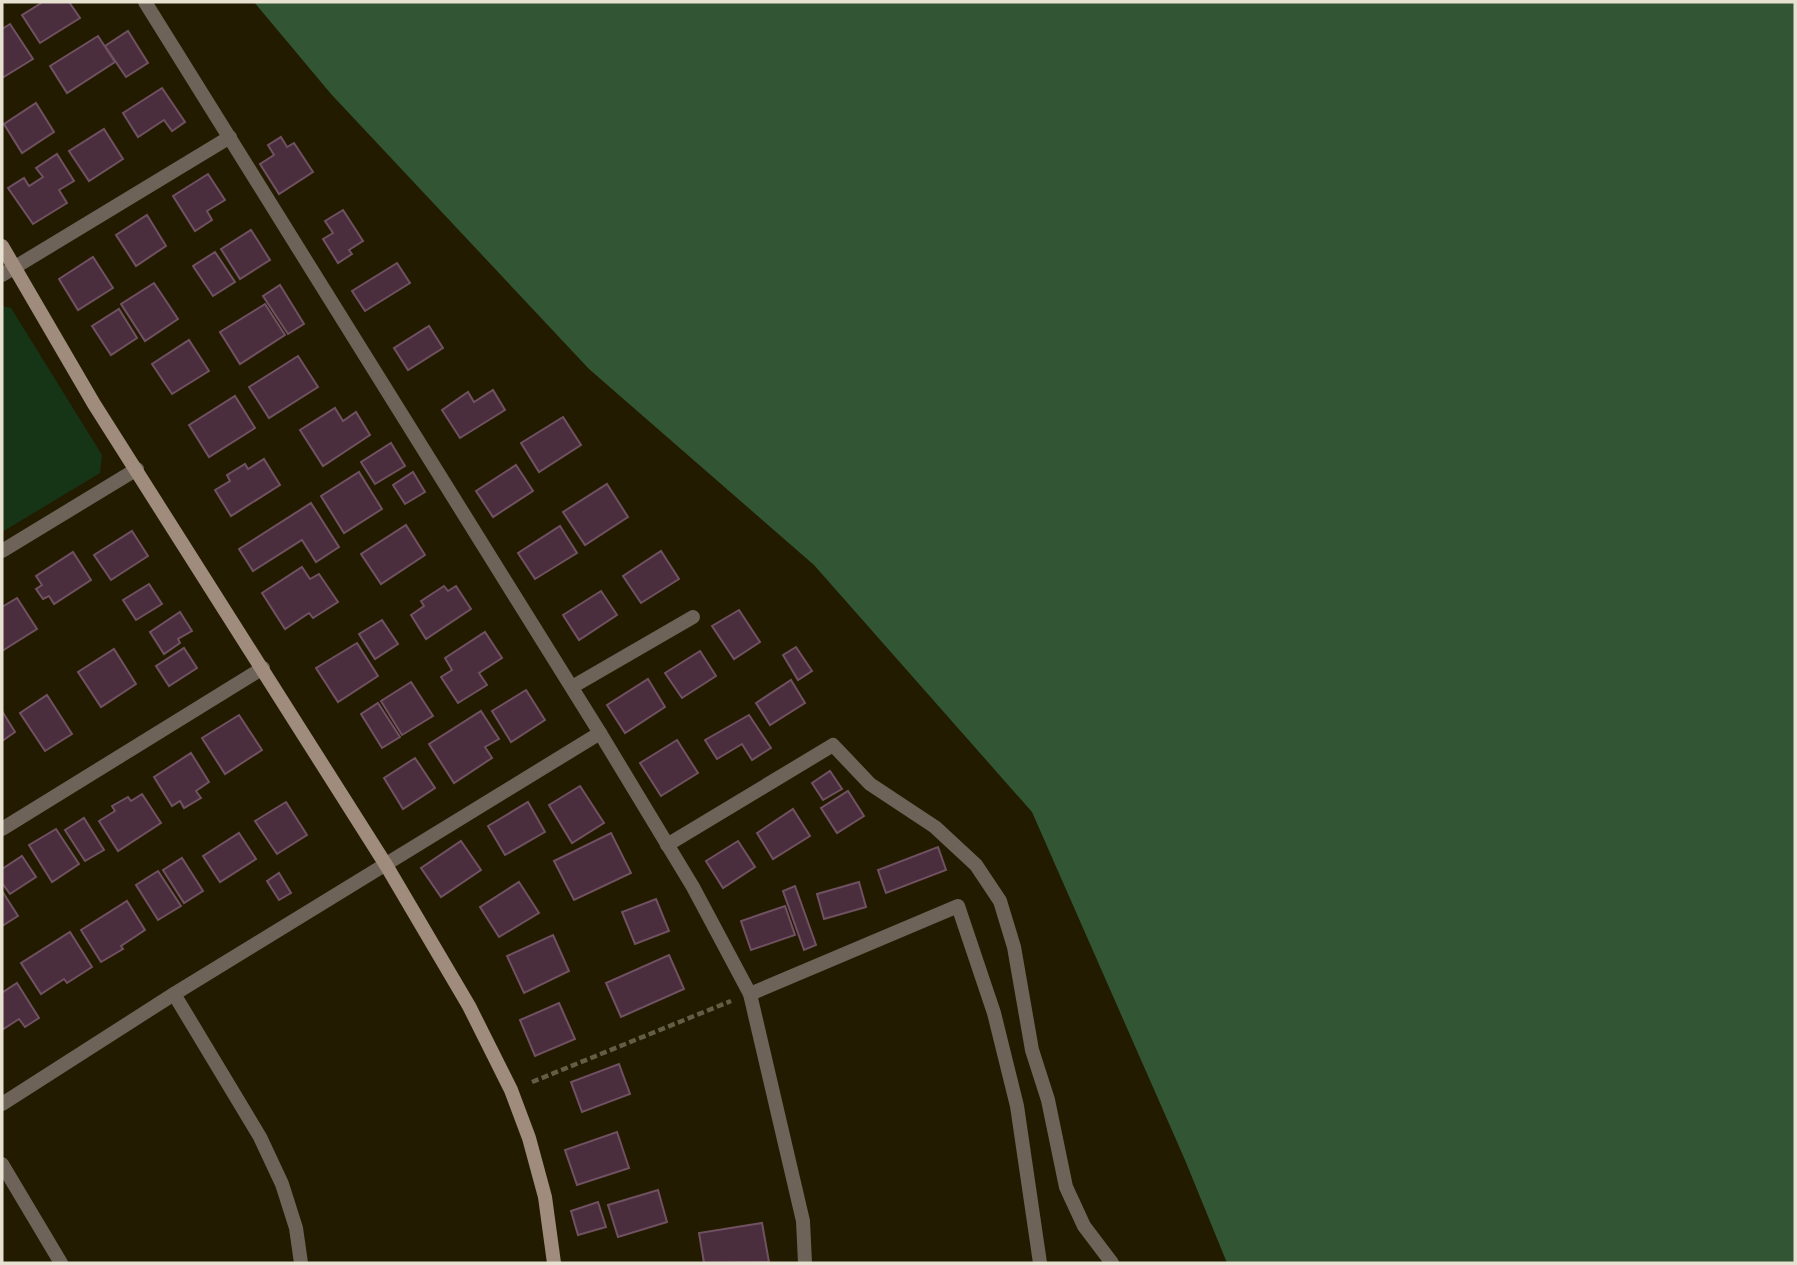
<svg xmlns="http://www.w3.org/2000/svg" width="1797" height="1265" font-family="'DejaVu Sans',sans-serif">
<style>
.green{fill:#163517}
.forest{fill:#325533}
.building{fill:#4a2e3d;stroke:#705161;stroke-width:2}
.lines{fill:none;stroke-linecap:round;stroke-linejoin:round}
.path{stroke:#645d46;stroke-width:4.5;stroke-dasharray:7 3.5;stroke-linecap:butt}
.street{stroke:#6e6359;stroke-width:14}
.secondary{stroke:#9f8c7c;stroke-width:14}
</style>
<rect width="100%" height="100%" fill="#221b00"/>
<path class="green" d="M2,306L11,308L102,455L100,473L2,532Z"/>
<path class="forest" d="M254,2H1795V1263H1227L1185,1160L1032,812L814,565L589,369L331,94Z"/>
<g class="building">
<path d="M43,2H69L80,18L40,43L22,15Z"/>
<path d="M10,24L33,59L2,78V29Z"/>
<path d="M128,31L148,63L126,77L105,46Z"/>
<path d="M98,36L115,62L67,93L50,66Z"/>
<path d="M162,88L185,122L172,131L164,120L138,137L123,113Z"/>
<path d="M36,103L54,132L22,153L4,124Z"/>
<path d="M104,129L123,159L89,181L69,151Z"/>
<path d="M281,137L287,147L294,143L313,172L279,194L260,164L274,155L268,145Z"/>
<path d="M57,154L74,181L59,190L67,203L33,224L8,188L24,178L29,186L43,177L36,168Z"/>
<path d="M208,174L225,200L207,211L212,220L195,231L173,196Z"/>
<path d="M343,210L363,241L349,250L352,254L338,263L323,239L333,233L325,221Z"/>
<path d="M147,215L166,246L136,266L116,235Z"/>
<path d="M251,230L270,260L240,279L221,249Z"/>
<path d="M215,252L235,282L213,296L193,266Z"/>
<path d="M93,257L113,288L78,310L59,279Z"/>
<path d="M397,263L410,283L365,311L352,291Z"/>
<path d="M154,283L178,319L145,341L121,304Z"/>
<path d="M280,285L304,324L288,334L263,296Z"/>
<path d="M265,304L285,335L240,364L220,332Z"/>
<path d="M119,309L137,338L111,355L92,326Z"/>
<path d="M429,326L443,348L408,370L394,348Z"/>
<path d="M189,340L209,371L172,394L152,364Z"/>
<path d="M298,356L318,387L269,418L249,387Z"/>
<path d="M493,390L505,410L460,438L442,410L468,392L474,402Z"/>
<path d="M235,396L255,428L209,457L189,425Z"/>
<path d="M335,408L343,421L356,412L370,435L323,466L300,430Z"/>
<path d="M563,417L581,445L539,472L521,443Z"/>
<path d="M391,443L405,466L375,484L361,462Z"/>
<path d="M264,459L280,485L231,516L215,490L230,481L227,475L245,464L248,469Z"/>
<path d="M516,465L533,491L493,517L476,491Z"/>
<path d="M359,472L382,509L344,533L321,496Z"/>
<path d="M413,472L425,492L405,504L393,485Z"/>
<path d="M607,484L628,517L585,545L563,512Z"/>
<path d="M311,503L339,547L316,562L302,540L253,571L239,549Z"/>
<path d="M406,525L425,555L381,584L361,554Z"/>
<path d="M560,526L577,553L535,579L518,553Z"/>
<path d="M132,531L148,556L111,580L94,555Z"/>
<path d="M661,551L679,579L641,603L623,576Z"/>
<path d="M73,552L91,580L54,604L49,596L43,599L36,589L42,585L36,576Z"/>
<path d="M302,567L310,579L319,574L338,602L313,618L309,613L285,629L262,593Z"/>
<path d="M149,584L162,604L136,620L123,600Z"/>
<path d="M444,586L448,591L456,586L471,609L426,639L411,615L424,606L421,601Z"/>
<path d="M601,591L617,615L579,640L563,615Z"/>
<path d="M17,598L37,629L2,651V607Z"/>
<path d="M739,610L760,642L734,659L712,626Z"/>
<path d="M180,612L192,631L178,639L180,643L164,654L150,632Z"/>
<path d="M382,620L398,644L375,659L359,634Z"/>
<path d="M485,632L502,658L479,673L487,685L458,703L441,677L452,670L445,658Z"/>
<path d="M357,643L378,676L338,702L316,668Z"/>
<path d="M796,647L812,671L798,680L783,655Z"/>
<path d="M184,648L197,668L169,686L156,666Z"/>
<path d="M114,649L136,684L101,707L78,672Z"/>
<path d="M700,651L716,676L682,698L665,673Z"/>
<path d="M648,679L665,707L625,733L607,705Z"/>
<path d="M791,680L805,703L770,725L756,703Z"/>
<path d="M411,682L433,716L402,735L381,701Z"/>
<path d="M526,690L545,720L511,742L492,711Z"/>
<path d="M47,695L72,734L45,751L20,713Z"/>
<path d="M378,703L400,737L382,748L361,714Z"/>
<path d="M2,711L15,732L2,741Z"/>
<path d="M481,711L499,739L485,747L492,758L454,783L429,744Z"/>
<path d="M239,715L262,750L225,774L202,738Z"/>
<path d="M749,715L771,748L752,760L742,744L717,759L705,740Z"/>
<path d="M677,740L698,773L661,796L640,763Z"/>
<path d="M191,753L209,782L196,791L201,798L184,808L180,801L172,806L154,777Z"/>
<path d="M415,758L435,788L403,809L384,778Z"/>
<path d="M830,771L842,789L823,800L812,783Z"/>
<path d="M580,786L604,823L572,843L549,805Z"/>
<path d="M848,791L864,816L837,833L821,808Z"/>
<path d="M142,794L161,823L118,851L99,821L115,811L112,806L128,797L131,801Z"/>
<path d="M286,802L307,835L277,854L255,821Z"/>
<path d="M528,802L545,832L505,855L488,826Z"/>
<path d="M793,809L810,836L773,859L757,833Z"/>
<path d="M84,818L104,850L85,861L65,830Z"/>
<path d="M56,829L79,864L52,882L29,845Z"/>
<path d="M239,833L256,859L220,882L203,856Z"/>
<path d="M611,833L631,873L574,900L554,861Z"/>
<path d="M461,841L481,870L441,897L421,868Z"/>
<path d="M738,841L755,867L723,888L706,861Z"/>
<path d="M938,847L946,870L886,893L878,870Z"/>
<path d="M22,856L36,877L10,894L2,883V869Z"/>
<path d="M182,858L203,891L184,903L163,870Z"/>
<path d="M158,871L181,906L158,920L136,885Z"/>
<path d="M279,873L291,893L279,900L267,881Z"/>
<path d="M519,882L539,913L499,937L480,907Z"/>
<path d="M859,882L866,907L824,919L817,894Z"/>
<path d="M795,886L816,945L804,950L783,891Z"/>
<path d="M2,891L18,916L2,926Z"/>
<path d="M656,899L669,931L635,944L622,912Z"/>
<path d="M127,901L145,930L121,946L123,949L101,962L81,930Z"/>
<path d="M785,906L795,935L751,950L741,921Z"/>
<path d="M70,932L92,967L67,983L64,979L41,994L21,963Z"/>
<path d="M553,935L569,971L524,993L507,956Z"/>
<path d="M669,955L684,989L621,1017L606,983Z"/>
<path d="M17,983L39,1018L25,1027L19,1019L2,1030V990L3,992Z"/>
<path d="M559,1003L575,1039L535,1056L520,1020Z"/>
<path d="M619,1064L630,1094L582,1112L571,1082Z"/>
<path d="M617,1132L629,1168L577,1185L565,1150Z"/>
<path d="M658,1190L667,1222L618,1237L608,1205Z"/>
<path d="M598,1202L606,1227L578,1235L571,1211Z"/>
<path d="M762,1223L769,1262L704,1263L699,1233Z"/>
</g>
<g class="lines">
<path class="path" d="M532,1082L731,1001"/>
<g class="street">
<path d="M145,2L600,733L693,887L750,994L803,1221L805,1263"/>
<path d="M2,275L230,137"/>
<path d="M2,551L137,469"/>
<path d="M572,687L693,617"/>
<path d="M2,829L263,668"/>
<path d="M667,845L833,745L870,784L935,827L976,865L1000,901L1014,947L1032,1050L1048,1100L1066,1187L1084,1226L1112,1263"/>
<path d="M174,994L260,1137L282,1184L296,1228L301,1263"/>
<path d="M750,994L958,906L994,1013L1017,1106L1040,1263"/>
<path d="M2,1104L174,994L600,733"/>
<path d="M2,1164L61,1263"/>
</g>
<path class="secondary" d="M2,246L94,404L386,865L469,1006L511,1090L529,1138L545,1197L554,1263"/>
</g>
<rect width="1797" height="1265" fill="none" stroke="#e6e1d0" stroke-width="7"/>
</svg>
